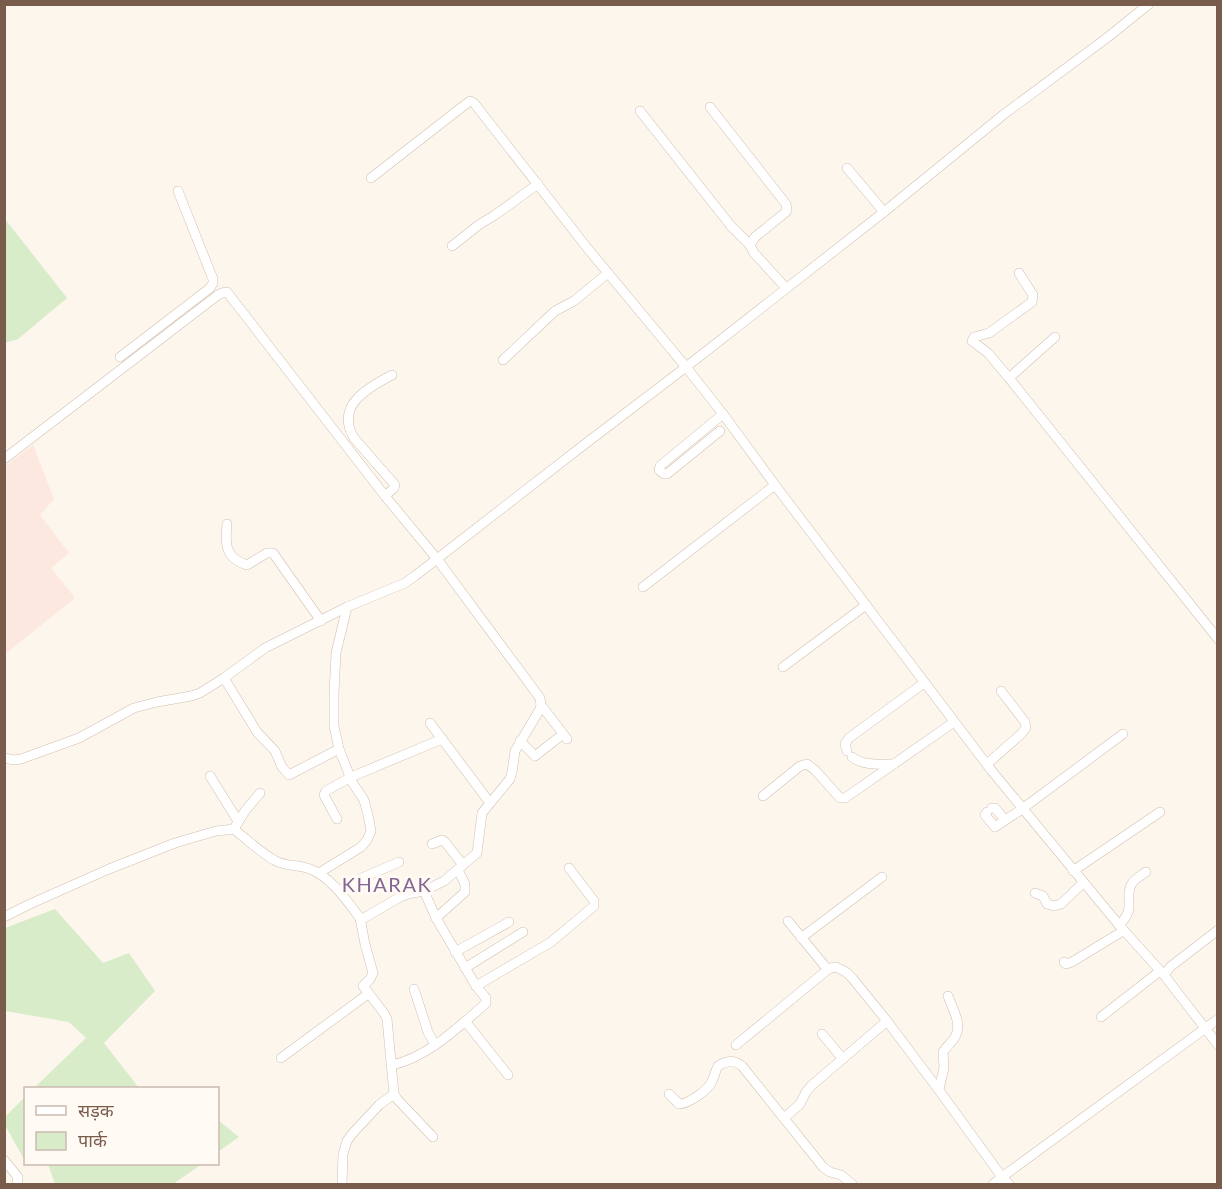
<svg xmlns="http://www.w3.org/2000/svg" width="1222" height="1189" font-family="Lato,'Noto Sans Devanagari',sans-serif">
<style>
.commercial{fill:#fde8e0}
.green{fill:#d8ecc9}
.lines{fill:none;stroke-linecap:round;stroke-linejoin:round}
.minor-casing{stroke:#d1beb0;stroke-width:10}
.minor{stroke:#fff;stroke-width:9}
.labels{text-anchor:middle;stroke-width:6;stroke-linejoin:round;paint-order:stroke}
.neighbourhood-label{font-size:20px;letter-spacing:1.5px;fill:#846695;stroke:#fffaf3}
</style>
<rect width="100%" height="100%" fill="#fdf6ec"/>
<path class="commercial" d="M33,445L54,499L40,515L69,553L51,568L75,598L5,654V466Z"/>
<g class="green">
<path d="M5,219L67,298L18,339L5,343Z"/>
<path d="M55,909L103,963L129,953L155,991L104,1043L139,1088H34L86,1038L69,1022L5,1011V928Z"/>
<path d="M25,1097V1161L5,1125V1117Z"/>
<path d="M218,1120L239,1137L218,1152Z"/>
<path d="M48,1164H202L173,1184H55Z"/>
</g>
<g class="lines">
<g class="minor-casing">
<g id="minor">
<path d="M710,107L786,204L787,210L786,212L755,237L750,245L754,253L786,288"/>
<path d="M640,111L731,226L750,245"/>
<path d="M847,168L884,212"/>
<path d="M371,178L462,107L470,101L474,103L588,249L686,367L723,414L775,485L991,770L1119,925L1164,975"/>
<path d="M452,246L480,224L495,215L538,184"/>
<path d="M1019,273L1033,295L1032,302L989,333L974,337L972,341L988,353L1009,378L1218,639"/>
<path d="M120,357L210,288L213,283V279L178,191"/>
<path d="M503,360L555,311L574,301L608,273"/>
<path d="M1009,378L1055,337"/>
<path d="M720,431L667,474H664L659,470L660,466L723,414"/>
<path d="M4,459L218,295L222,293L227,292L385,496L437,559L540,698L541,705L540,709L515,751L512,772L510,779L482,813L477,853L444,881L424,891L408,894L400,897L364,918H360C347,901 331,877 310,869C298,864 285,867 274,860C260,852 249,841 236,831L235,827L245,811L260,793"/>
<path d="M385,496L394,488L395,485L354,438C335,406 367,388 392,375"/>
<path d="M227,524C225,544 225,558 247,565L267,553H273L321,621"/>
<path d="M643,587L775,485"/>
<path d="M783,667L866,605"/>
<path d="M224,678L257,732L275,751L282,767L289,775L339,749"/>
<path d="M541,705L567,739"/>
<path d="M430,723L490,803"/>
<path d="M520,741L535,756L558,738"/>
<path d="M847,751L845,744L849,738L924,683"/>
<path d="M852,757C863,766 881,764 894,764"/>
<path d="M4,758L14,760L21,759L79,738L134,708L157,702L191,696L200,693L224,678L265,648L347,607L405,583L415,576L585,444L686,367L884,212L1003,115L1108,37L1149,4"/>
<path d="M987,764L1020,735L1026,728L1025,722L1001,691"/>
<path d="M210,776L238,821"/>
<path d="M763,796L800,766L807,764L815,770L840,798H845L954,722"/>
<path d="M992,808H995L1005,820"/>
<path d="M987,812L985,815L995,827L1022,809L1123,734"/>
<path d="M337,819L325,797L324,795L326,791L351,777L442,739"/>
<path d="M432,844L442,840L445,842L463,865"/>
<path d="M1073,871L1160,812"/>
<path d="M319,873L361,847L367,840L371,831L368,815L364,800L352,782L339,749L334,726V694L336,653L347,607"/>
<path d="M339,891L362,878L399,862"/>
<path d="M424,891L436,918L476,986L551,942L594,906V901L569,868"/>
<path d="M1035,893L1043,896L1047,904L1054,906L1061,904L1083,883"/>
<path d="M4,917L30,904L109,869L175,843L216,831L235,829"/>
<path d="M360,918L365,944L373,973L370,979L363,986L384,1013L387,1019L394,1094L397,1099L433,1137"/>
<path d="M436,918L465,892V884L458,870"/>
<path d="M788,921L828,970"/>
<path d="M1119,925C1137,907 1124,902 1131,885C1134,879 1141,876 1146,872"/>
<path d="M1218,930L1170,967L1164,975L1218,1045"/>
<path d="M801,938L882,877"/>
<path d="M455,952L509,922"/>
<path d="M1064,962L1066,964L1072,962L1123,931"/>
<path d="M465,968L523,932"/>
<path d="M414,989L428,1032L435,1045"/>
<path d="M1101,1017L1160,971"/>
<path d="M465,1021L508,1075"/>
<path d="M822,1034L843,1059"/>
<path d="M736,1045L826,971L830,968L836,967L846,972L853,979L887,1021L941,1093L1002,1177L1218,1019"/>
<path d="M281,1058L368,994"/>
<path d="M392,1065C428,1057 456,1029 484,1005L486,1003V998L476,986"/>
<path d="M939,1089L944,1068L943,1052C946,1047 950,1044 953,1040C964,1026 953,1010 948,996"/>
<path d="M669,1094L679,1104C688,1104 709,1090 712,1081C715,1076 715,1071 718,1066C726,1061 734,1059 742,1066L823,1167L830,1172L841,1175L852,1184"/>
<path d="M784,1118L800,1104L806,1092L812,1085L887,1021"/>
<path d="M4,1160L18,1177L17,1184"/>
<path d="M342,1184L343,1154L347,1141L352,1134L379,1105L394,1094"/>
<path d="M993,1184L1002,1177L1009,1184"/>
</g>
</g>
<use href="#minor" class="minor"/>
</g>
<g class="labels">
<g class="neighbourhood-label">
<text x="387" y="892">KHARAK</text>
</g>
</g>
<rect width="1222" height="1189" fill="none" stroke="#7a5c4d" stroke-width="12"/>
<rect x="24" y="1087" width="195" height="78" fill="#fffaf3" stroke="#cabbb1" stroke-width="1.5"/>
<rect x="36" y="1106" width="30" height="9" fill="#ffffff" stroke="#cabbb1" stroke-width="1.5"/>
<text x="78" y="1117" font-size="18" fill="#7a5c4d">सड़क</text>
<rect x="36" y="1132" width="30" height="18" fill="#d8ecc9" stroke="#cabbb1" stroke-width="1.5"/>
<text x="78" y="1147" font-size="18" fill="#7a5c4d">पार्क</text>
</svg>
